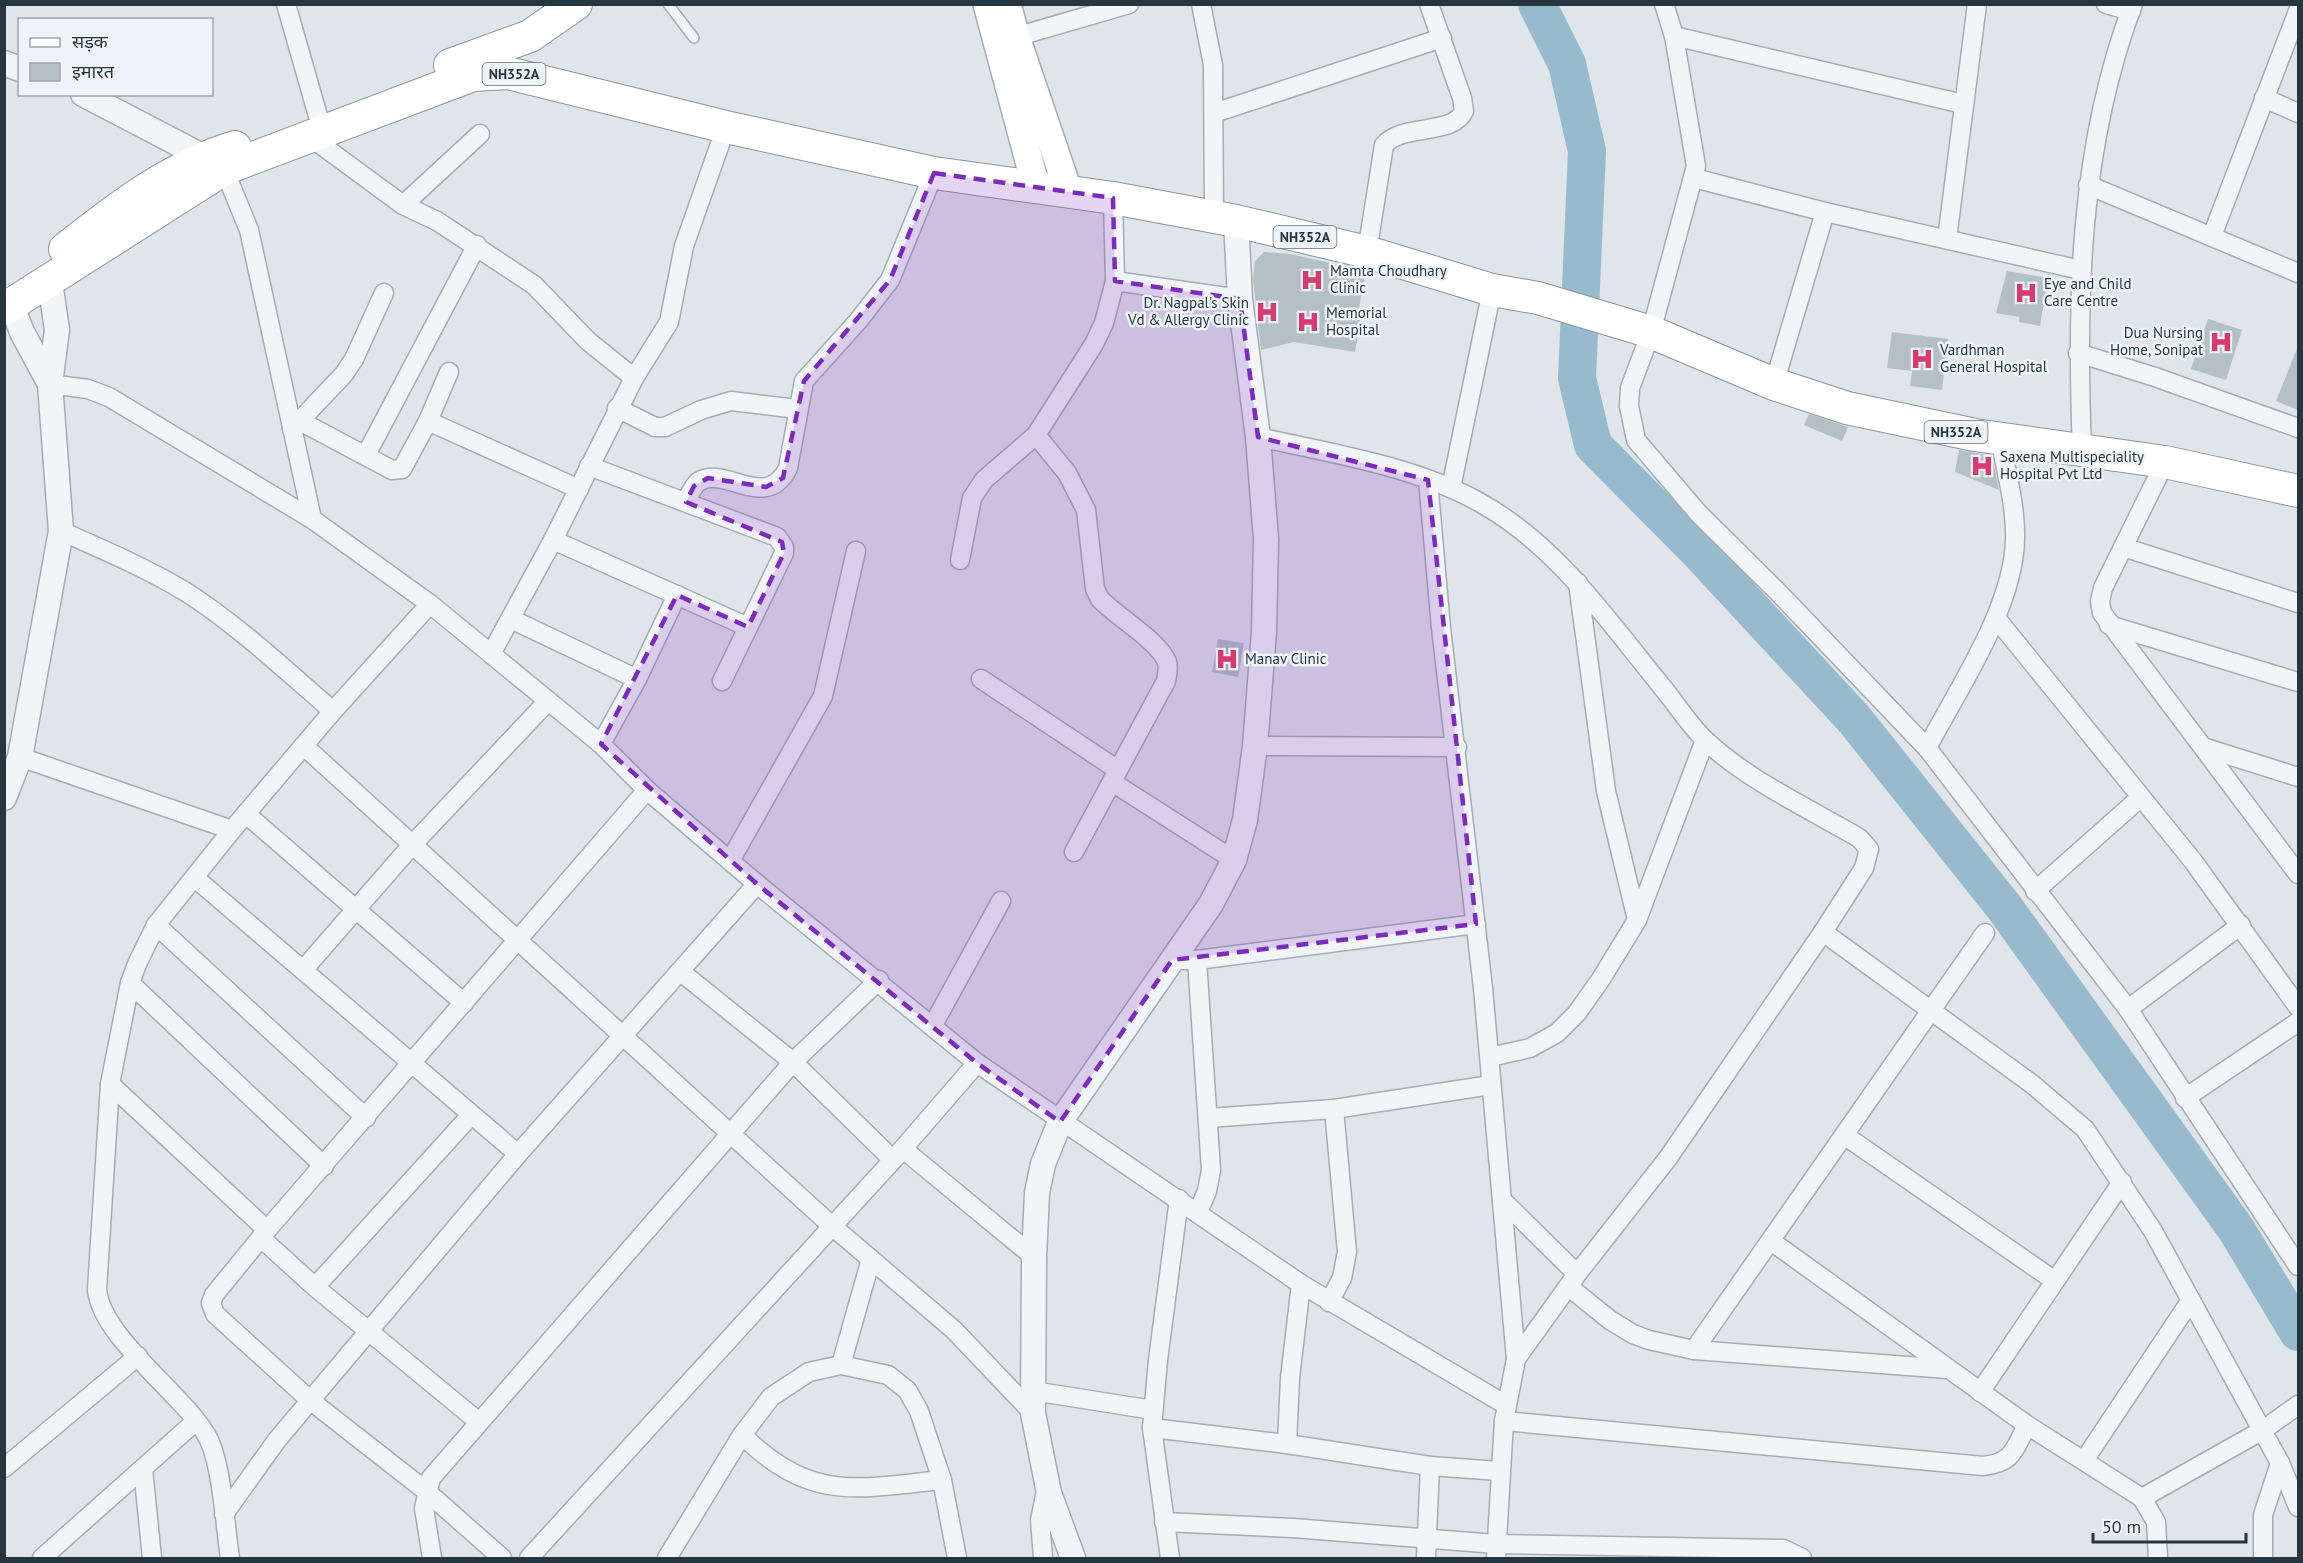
<svg xmlns="http://www.w3.org/2000/svg" width="2303" height="1563" font-family="'PT Sans','Noto Sans Devanagari',sans-serif">
<style>
.lines{fill:none;stroke-linecap:round;stroke-linejoin:round}
.river{stroke:#97bbcc;stroke-width:38}
.building{fill:#b5bfc6}
.service-casing{stroke:#a4adb3;stroke-width:12}
.minor-casing{stroke:#a4adb3;stroke-width:21}
.tertiary-casing{stroke:#a4adb3;stroke-width:27}
.secondary-casing{stroke:#a4adb3;stroke-width:30}
.trunk-casing{stroke:#8595a1;stroke-width:34}
.service{stroke:#f2f5f7;stroke-width:9}
.minor{stroke:#f2f5f7;stroke-width:18}
.tertiary{stroke:#f2f5f7;stroke-width:24}
.secondary{stroke:#fff;stroke-width:27}
.trunk{stroke:#fff;stroke-width:32}
.marked{fill:#7b2cbf;fill-opacity:0.2;stroke:#7b2cbf;stroke-width:4.5;stroke-dasharray:12 8;stroke-linejoin:round}
.labels{text-anchor:middle;stroke-width:5;stroke-linejoin:round;paint-order:stroke}
.shield{fill:#eef3f7;stroke:#626f78;stroke-width:1.5}
.shield-label{font-size:14px;font-weight:bold;fill:#263641}
.poi-label{font-size:15px;fill:#263641;stroke:#eef3f7;text-anchor:start}
</style>
<rect width="100%" height="100%" fill="#dfe5e9"/>
<g class="lines">
<path class="river" d="M1537,4L1567,64L1587,151L1577,378L1593,445L1701,554L1854,719L2004,907L2236,1229L2298,1332"/>
</g>
<g class="building">
<path d="M1264,252L1290,254L1366,271L1357,318H1361L1355,352L1294,342L1261,350L1253,279L1255,261Z"/>
<path d="M2007,271L2048,278L2040,326L2019,322V317L1996,313Z"/>
<path d="M2208,319L2242,330L2226,380L2191,369Z"/>
<path d="M1892,332L1948,339L1942,390L1910,386L1912,371L1887,368Z"/>
<path d="M2298,346V410L2276,401Z"/>
<path d="M1809,414L1848,427L1842,441L1804,425Z"/>
<path d="M1959,450L1992,456L1999,490L1955,472Z"/>
<path d="M1218,639L1244,643L1238,677L1212,672Z"/>
</g>
<g class="lines">
<g class="service-casing">
<path id="service" d="M668,4L694,38"/>
</g>
<g class="minor-casing">
<g id="minor">
<path d="M286,4L318,116"/>
<path d="M1201,4L1213,65L1214,217"/>
<path d="M1664,4L1674,36L1696,166L1651,332L1630,388L1629,406L1636,440L1699,514L1777,591L1927,748L2128,1009L2298,1266"/>
<path d="M2106,4L2131,11"/>
<path d="M1674,36L1963,104"/>
<path d="M1005,40L1129,4"/>
<path d="M2264,98L2298,113"/>
<path d="M1214,113L1442,38"/>
<path d="M309,136L403,205L437,221L534,285L588,341L634,378"/>
<path d="M224,169L249,230L312,519"/>
<path d="M1694,178L1825,212L2081,270"/>
<path d="M2088,185L2298,273"/>
<path d="M403,205L480,134"/>
<path d="M2212,236L2298,11"/>
<path d="M1947,239L1977,4"/>
<path d="M1367,252L1384,145C1403,123 1453,136 1464,111L1462,98L1429,4"/>
<path d="M1115,281L1240,299"/>
<path d="M2078,353L2155,377L2298,428"/>
<path d="M50,384L88,389L109,397L312,519L430,604L601,744L647,790L757,884L977,1063L1301,1284L1506,1405"/>
<path d="M1774,384L1825,212"/>
<path d="M617,408L655,427H665L701,410L731,401L797,409"/>
<path d="M300,421L392,470L402,469L428,421L449,372"/>
<path d="M428,421L579,489"/>
<path d="M292,429L344,374L354,359L384,293"/>
<path d="M1036,435L1067,473L1086,510L1095,589L1100,599C1117,617 1159,641 1167,662C1169,668 1167,675 1166,681L1074,852"/>
<path d="M1258,437C1330,453 1414,466 1479,502C1557,545 1608,621 1663,688C1677,705 1690,726 1706,741C1749,781 1808,808 1859,838L1869,849L1864,868L1823,932L1668,1158L1577,1274L1516,1359L1504,1421L1496,1558"/>
<path d="M2082,450C2076,299 2079,147 2133,4"/>
<path d="M366,455L477,245"/>
<path d="M2165,462L2103,588L2100,601L2102,613L2298,874"/>
<path d="M589,466L777,537L784,547V553L722,681"/>
<path d="M1428,480L1441,628L1483,988L1516,1359"/>
<path d="M1451,488L1492,290"/>
<path d="M686,502C689,496 692,487 698,482C724,464 766,513 788,468L804,381L858,321L890,280L934,173"/>
<path d="M61,531C104,550 146,568 186,592C239,626 285,670 333,711"/>
<path d="M553,540L748,627"/>
<path d="M2123,547L2298,603"/>
<path d="M960,560L972,498L984,480L1036,435L1094,344L1104,323L1115,281L1113,198"/>
<path d="M1578,583L1606,791L1637,920"/>
<path d="M1996,618L2193,861L2298,1007"/>
<path d="M511,619L637,679"/>
<path d="M2109,625L2298,682"/>
<path d="M491,654L553,540L634,378L669,322L684,246L726,127"/>
<path d="M981,679L1118,770"/>
<path d="M601,744L637,679L677,595"/>
<path d="M304,746L832,1226L954,1330L1033,1413"/>
<path d="M1255,746L1457,747"/>
<path d="M1927,748C1958,689 2014,607 2015,539C2016,506 2006,471 2000,439"/>
<path d="M2206,748L2298,777"/>
<path d="M20,757L232,830"/>
<path d="M1112,782L1234,860"/>
<path d="M246,814L464,1003"/>
<path d="M730,861L823,696L856,551"/>
<path d="M195,878L518,1154"/>
<path d="M2035,891L2140,798"/>
<path d="M156,925L366,1118"/>
<path d="M1823,932L2032,1084L2085,1129L2153,1231L2280,1463L2298,1507"/>
<path d="M1172,960H1197L1476,924"/>
<path d="M1197,960L1211,1170L1207,1191L1198,1212"/>
<path d="M303,970L412,845L548,701"/>
<path d="M681,972L793,1062L893,1160"/>
<path d="M130,983L324,1166"/>
<path d="M2128,1009L2241,925"/>
<path d="M933,1025L1001,901"/>
<path d="M1490,1057L1530,1048L1557,1033L1577,1013L1601,979L1637,920L1705,740"/>
<path d="M110,1084L267,1230"/>
<path d="M2185,1098L2298,1022"/>
<path d="M1208,1118L1334,1109L1491,1085"/>
<path d="M1844,1135L2055,1281"/>
<path d="M903,1149L1034,1257"/>
<path d="M1502,1200L1577,1274"/>
<path d="M261,1238L315,1287L479,1422"/>
<path d="M1771,1241L2027,1425L2142,1498L2156,1522L2158,1558"/>
<path d="M315,1287L471,1115"/>
<path d="M1569,1287L1610,1320L1633,1334L1649,1340L1694,1350L1948,1369"/>
<path d="M1329,1302L1342,1278L1347,1252L1334,1109"/>
<path d="M1694,1350L1985,933"/>
<path d="M841,1365L871,1259"/>
<path d="M1033,1391L1153,1410"/>
<path d="M1980,1392L2122,1182"/>
<path d="M1504,1421L1983,1466C2013,1463 2014,1450 2027,1425"/>
<path d="M1152,1428L1287,1444L1430,1466L1499,1471"/>
<path d="M742,1435C811,1502 855,1489 942,1480"/>
<path d="M1287,1444L1290,1378L1301,1284"/>
<path d="M2085,1459L2191,1300"/>
<path d="M4,1468L138,1356"/>
<path d="M143,1469L152,1558"/>
<path d="M2142,1498L2263,1430L2298,1405"/>
<path d="M224,1514L277,1440L518,1154L757,884"/>
<path d="M1164,1522L1293,1528L1496,1544L1783,1549L1802,1558"/>
<path d="M42,1558L196,1421"/>
<path d="M230,1558C225,1526 222,1463 207,1436C183,1394 102,1338 97,1290L110,1084L130,983L137,964L156,925L232,830L333,711L430,604"/>
<path d="M432,1558L424,1508L431,1478L793,1062L879,980"/>
<path d="M502,1558L426,1491L311,1401L215,1314L211,1303L214,1295L267,1230L647,790"/>
<path d="M529,1558L893,1160L977,1063"/>
<path d="M667,1558L742,1435L771,1397L809,1372L841,1365L888,1375L907,1390L919,1411L942,1480L957,1558"/>
<path d="M1043,1558L1040,1520L1047,1486"/>
<path d="M1170,1558L1152,1428L1158,1360L1179,1199"/>
<path d="M1426,1558L1430,1466"/>
<path d="M2263,1558V1515L2280,1463"/>
</g>
</g>
<g class="tertiary-casing">
<g id="tertiary">
<path d="M4,63L20,69"/>
<path d="M83,94L217,164"/>
<path d="M12,306L22,332L50,384"/>
<path d="M4,798L20,757L61,531L50,384L57,330L50,282"/>
<path d="M1073,1558L1049,1493L1033,1413L1034,1257L1037,1193L1043,1164L1060,1122L1211,904L1234,860L1245,820L1255,746L1264,632L1266,539L1258,437L1240,299L1236,221"/>
</g>
</g>
<g class="secondary-casing">
<g id="secondary">
<path d="M987,4L1036,187"/>
<path d="M1007,4L1016,37L1069,193"/>
</g>
</g>
<g class="trunk-casing">
<g id="trunk">
<path d="M450,65L530,36L576,4"/>
<path d="M65,249C117,208 171,166 235,147"/>
<path d="M4,309L224,169L473,75L508,73L726,127L934,173L1113,198L1236,221L1367,252L1492,290L1538,298L1651,332L1774,384L1847,408L1975,435L2165,462L2298,491"/>
</g>
</g>
<use href="#service" class="service"/>
<use href="#minor" class="minor"/>
<use href="#tertiary" class="tertiary"/>
<use href="#secondary" class="secondary"/>
<use href="#trunk" class="trunk"/>
</g>
<path class="marked" d="M934,173L1113,198L1115,281L1240,299L1258,437L1428,480L1476,924L1172,960L1060,1122L977,1063L757,884L601,744L677,595L748,627L784,553L782,542L686,502L694,486L708,478L766,487L783,478L804,381L890,280Z"/>
<defs>
<g id="hospital-bare" transform="scale(1.8)"><path d="M-5-5h3v3.5h4V-5h3V5h-3V1.5h-4V5h-3Z" fill="#d83a70" stroke="#eef3f7" stroke-width="2.5" paint-order="stroke"/></g>
</defs>
<g fill-rule="evenodd">
<use href="#hospital-bare" x="1312" y="280"/>
<use href="#hospital-bare" x="2026" y="293"/>
<use href="#hospital-bare" x="1267" y="312"/>
<use href="#hospital-bare" x="1308" y="322"/>
<use href="#hospital-bare" x="2221" y="342"/>
<use href="#hospital-bare" x="1922" y="359"/>
<use href="#hospital-bare" x="1982" y="466"/>
<use href="#hospital-bare" x="1227" y="659"/>
</g>
<g class="labels">
<g class="shield">
<rect x="482.5" y="63" width="63" height="22" rx="4.5"/>
<rect x="1273.5" y="226" width="63" height="22" rx="4.5"/>
<rect x="1924.5" y="421" width="63" height="22" rx="4.5"/>
</g>
<g class="shield-label">
<text x="514" y="79">NH352A</text>
<text x="1305" y="242">NH352A</text>
<text x="1956" y="437">NH352A</text>
</g>
<g class="poi-label">
<text x="1330" y="276">Mamta Choudhary<tspan x="1330" dy="17">Clinic</tspan></text>
<text x="2044" y="289">Eye and Child<tspan x="2044" dy="17">Care Centre</tspan></text>
<text x="1249" y="308" text-anchor="end">Dr. Nagpal's Skin<tspan x="1249" dy="17">Vd &amp; Allergy Clinic</tspan></text>
<text x="1326" y="318">Memorial<tspan x="1326" dy="17">Hospital</tspan></text>
<text x="2203" y="338" text-anchor="end">Dua Nursing<tspan x="2203" dy="17">Home, Sonipat</tspan></text>
<text x="1940" y="355">Vardhman<tspan x="1940" dy="17">General Hospital</tspan></text>
<text x="2000" y="462">Saxena Multispeciality<tspan x="2000" dy="17">Hospital Pvt Ltd</tspan></text>
<text x="1245" y="664">Manav Clinic</text>
</g>
</g>
<rect width="2303" height="1563" fill="none" stroke="#263641" stroke-width="12"/>
<rect x="18" y="18" width="195" height="78" fill="#eef3f7" stroke="#9ea7ae" stroke-width="1.5"/>
<rect x="30" y="38" width="30" height="9" fill="#ffffff" stroke="#9ea7ae" stroke-width="1.5"/>
<text x="72" y="48" font-size="18" fill="#263641">सड़क</text>
<rect x="30" y="63" width="30" height="18" fill="#b5bfc6" stroke="#9ea7ae" stroke-width="1.5"/>
<text x="72" y="78" font-size="18" fill="#263641">इमारत</text>
<path d="M2093 1533v9h153v-9" fill="none" stroke="#263641" stroke-width="3"/>
<text x="2102" y="1533" font-size="18" fill="#263641" stroke="#eef3f7" stroke-width="4.5" paint-order="stroke">50 m</text>
</svg>
